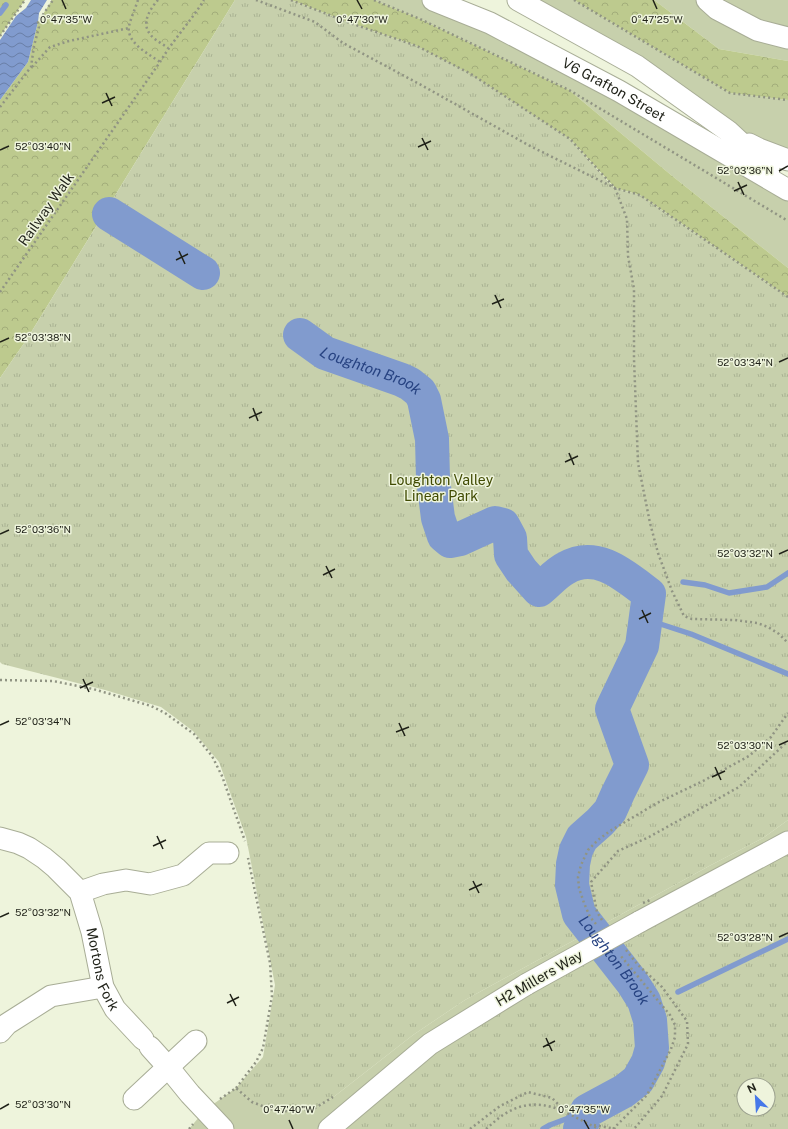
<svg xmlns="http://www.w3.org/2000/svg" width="788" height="1129" font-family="'Public Sans',sans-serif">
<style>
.green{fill:#c7d0ac}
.forest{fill:url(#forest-crowns)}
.park{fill:url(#park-tufts);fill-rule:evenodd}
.water{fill:url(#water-waves)}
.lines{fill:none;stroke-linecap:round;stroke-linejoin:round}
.stream{stroke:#819bce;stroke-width:5.5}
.river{stroke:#819bce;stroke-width:34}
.minor-casing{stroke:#a8ad96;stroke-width:23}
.path{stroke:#909483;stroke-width:2.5;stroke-dasharray:2 3;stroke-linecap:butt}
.minor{stroke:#fff;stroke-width:21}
.minor-bridge-casing{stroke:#a8ad96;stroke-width:23;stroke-linecap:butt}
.path-bridge{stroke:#909483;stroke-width:2.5;stroke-dasharray:2 3;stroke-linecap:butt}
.minor-bridge{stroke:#fff;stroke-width:21}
.ticks{fill:none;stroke:#1f2118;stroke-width:1.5}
.labels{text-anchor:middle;stroke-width:3;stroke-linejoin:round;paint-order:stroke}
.street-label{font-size:14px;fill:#1f2118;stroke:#eef4dc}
.park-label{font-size:14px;fill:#414b03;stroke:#eef4dc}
.water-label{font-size:15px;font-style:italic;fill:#274382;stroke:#eef4dc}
.ticks-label{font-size:10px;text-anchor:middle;fill:#1f2118;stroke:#eef4dc;stroke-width:3;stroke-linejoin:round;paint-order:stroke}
</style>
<defs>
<pattern id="forest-crowns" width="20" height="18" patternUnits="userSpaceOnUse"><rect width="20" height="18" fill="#bdca8e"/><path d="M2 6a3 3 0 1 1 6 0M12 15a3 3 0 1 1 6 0" fill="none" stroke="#a2ad7a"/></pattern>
<pattern id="park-tufts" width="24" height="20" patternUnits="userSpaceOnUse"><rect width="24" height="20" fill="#c7d0ac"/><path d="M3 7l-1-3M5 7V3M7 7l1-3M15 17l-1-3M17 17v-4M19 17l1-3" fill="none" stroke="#aab293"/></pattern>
<pattern id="water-waves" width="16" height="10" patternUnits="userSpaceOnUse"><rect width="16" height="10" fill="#819bce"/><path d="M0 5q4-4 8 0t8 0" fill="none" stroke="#697ea6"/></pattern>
</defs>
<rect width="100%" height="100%" fill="#eef4dc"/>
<g class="green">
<path d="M374,0H433L788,190V268L671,175L569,90L420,19Z"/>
<path d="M518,0H574L730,93L788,100V160Z"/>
<path d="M654,0H788V61L719,49Z"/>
<path d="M788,820V842L329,1129H189L205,1110L236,1088L252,1102L295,1112L315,1108L331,1099L413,1035L465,1000L711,865L763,838Z"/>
</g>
<g class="forest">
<path d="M0,0H25L0,36Z"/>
<path d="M52,0H235L27,339L0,378V100L28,62L38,22Z"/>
<path d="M291,0H374L420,19L569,90L671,175L788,268V297L640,195L615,188L570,139L417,46L350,23Z"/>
<path d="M574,0H654L719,49L788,61V100L730,93Z"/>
</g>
<g class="park">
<path d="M235,0H291L350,23L417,46L471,74L570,139L614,188L640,195L788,297V820L763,838L711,865L465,1000L413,1035L331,1099L315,1108L295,1112L273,1110L252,1102L236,1088L263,1057L275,985L246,837L219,762L193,731L161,707L105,690L2,664L0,662V378L27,339Z"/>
<path d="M788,842V1129H344L430,1044ZM744,1085H768V1109H744Z"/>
</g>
<path class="water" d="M31,0H47L39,13L38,22L28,62L0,100V40L16,16L26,8Z"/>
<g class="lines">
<g class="stream">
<path d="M0,13L6,5"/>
<path d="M683,582L705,585L729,593L767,587L788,573"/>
<path d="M645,619L691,634L788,674"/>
<path d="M678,992L788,939"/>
<path d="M543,1129L550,1125L587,1111"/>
</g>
<g class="river">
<path d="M109,214L203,273"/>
<path id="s1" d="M300,335L325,353L402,380L410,384L420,392L424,400L432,439L433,479L438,518L444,536L450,541L460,539L495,523L503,525L510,538L511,555L521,570L539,590C548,583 556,573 566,568C597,550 625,576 649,594L642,646L612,709L632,765L618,793L610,811L600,822L582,838L576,850L573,864L572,885L579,914L632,982L644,1001L650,1020L652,1048L648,1062L638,1080L624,1091L587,1111L580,1129"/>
</g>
<g class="minor-casing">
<g id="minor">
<path id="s2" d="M433,0L490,23L619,91L788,190"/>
<path d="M518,0L637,66L728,131L769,169"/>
<path d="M707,0L717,9L757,30L788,38"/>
<path d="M749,144L759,149L788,160"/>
<path id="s3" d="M0,838L18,843L29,848L44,858L56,868L80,892L92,932L103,987L115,1009L143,1039"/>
<path d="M80,892L103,884L126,880L150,884L183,875L209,853H228"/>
<path d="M639,922L788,842"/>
<path d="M0,1032L7,1024L51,996L103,987"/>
<path d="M150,1047L168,1067L190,1094L223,1129"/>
<path d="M134,1099L196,1041"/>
<path d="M329,1129L430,1044L527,984"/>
</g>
</g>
<g class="path">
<path d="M138,0C135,9 131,18 129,26C126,43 149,54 160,62"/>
<path d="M158,0C150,9 141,23 150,34C154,40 163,44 168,48"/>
<path d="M256,0L315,22L343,43L423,86L530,146L615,188L640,195L788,297"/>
<path d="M291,0L350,23L417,46L471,74L570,139L615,188L627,219L628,256L634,289V359L638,463L650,523L658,553L672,591L684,616L692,619L735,620L757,623L768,627L779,634L788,643"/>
<path d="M374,0L420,19L569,90L788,221"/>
<path d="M574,0L730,93L788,100"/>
<path d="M0,36L25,0"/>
<path d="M32,67L50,47L69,41L129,28"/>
<path d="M0,107L31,67L34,46L39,27L38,22L53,0"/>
<path d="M0,292L160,62C173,40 191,21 204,0"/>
<path d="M0,680L53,681L93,689L124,698L151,706L165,713L194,734L212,756L222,776L245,841"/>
<path d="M602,920L597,912L591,882L618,851L649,837L739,787L788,741"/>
<path d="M596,924L590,917L584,903L579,888L578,877L581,865L588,850L598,840L610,831L657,803L703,781L749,756L771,737L788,713"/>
<path d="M626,950L638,965L662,987L687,1021L688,1044L662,1096L634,1129"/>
<path d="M236,1088L256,1062L263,1048L272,996L270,963L248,858"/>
<path d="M220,1099L236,1088L252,1102L273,1110L295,1112L315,1108L333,1097"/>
<path d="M594,1125L616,1129"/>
<path d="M189,1129L193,1124"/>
<path d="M470,1129L500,1106L528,1092L552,1098L565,1111"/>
<path d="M486,1129C492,1124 497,1119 503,1115C524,1101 545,1102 567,1113C578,1118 589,1125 600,1129"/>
<path d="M613,1129L647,1095L671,1049L675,1037V1025L670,1015L620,955"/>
</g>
<use href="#minor" class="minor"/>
<g class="minor-bridge-casing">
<path id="minor-bridge" d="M527,984L639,922"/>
</g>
<path class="path-bridge" d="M643,903L650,900"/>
<use href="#minor-bridge" class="minor-bridge"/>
</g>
<path class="ticks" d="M62,0L66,9M357,0L362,9M653,0L657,9M106,93L112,106M102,103L115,97M422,138L428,150M418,147L431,141M0,150L9,146M779,171L788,166M738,182L744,195M734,191L747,185M179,251L185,264M176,260L188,254M495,295L501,308M492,304L504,299M0,342L9,338M779,362L788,358M253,408L258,421M249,418L262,412M569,453L574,465M565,462L578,456M0,534L9,530M779,554L788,550M326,566L332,578M323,575L335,569M642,610L648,623M639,619L651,613M83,679L89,692M80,688L93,682M399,723L405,736M0,725L9,721M396,732L409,727M779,745L788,741M715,767L721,780M712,777L725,771M157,836L163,849M153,846L166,840M473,881L479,893M469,890L482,884M0,917L9,913M779,937L788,933M230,994L236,1006M227,1003L239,997M546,1038L552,1051M543,1047L555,1041M0,1109L9,1104M289,1120L293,1129M584,1120L589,1129"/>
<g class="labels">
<g class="street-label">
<text dy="5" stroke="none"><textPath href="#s2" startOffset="202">V6 Grafton Street</textPath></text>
<text transform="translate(46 209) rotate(-55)" y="5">Railway Walk</text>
<text dy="5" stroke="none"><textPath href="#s3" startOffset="179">Mortons Fork</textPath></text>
<text transform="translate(539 978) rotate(-30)" y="5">H2 Millers Way</text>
</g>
<g class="park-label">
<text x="441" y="485">Loughton Valley<tspan x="441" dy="16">Linear Park</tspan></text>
</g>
<g class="water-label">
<text dy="5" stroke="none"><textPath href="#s1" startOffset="80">Loughton Brook</textPath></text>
<text dy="5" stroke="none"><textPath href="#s1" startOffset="959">Loughton Brook</textPath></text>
</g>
</g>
<g class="ticks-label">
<text x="362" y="23">0°47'30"W</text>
<text x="66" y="23">0°47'35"W</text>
<text x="657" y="23">0°47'25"W</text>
<text x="43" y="150">52°03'40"N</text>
<text x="745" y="174">52°03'36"N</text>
<text x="43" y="341">52°03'38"N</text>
<text x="745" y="366">52°03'34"N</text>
<text x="43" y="533">52°03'36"N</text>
<text x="745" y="557">52°03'32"N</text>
<text x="43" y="725">52°03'34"N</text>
<text x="745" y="749">52°03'30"N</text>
<text x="43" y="916">52°03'32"N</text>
<text x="745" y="941">52°03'28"N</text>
<text x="43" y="1108">52°03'30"N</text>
<text x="289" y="1113">0°47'40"W</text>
<text x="584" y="1113">0°47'35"W</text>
</g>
<g transform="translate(756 1097) rotate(335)"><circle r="19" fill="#eef4dc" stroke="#9ba08e"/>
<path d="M0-3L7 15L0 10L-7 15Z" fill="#4678e9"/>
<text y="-6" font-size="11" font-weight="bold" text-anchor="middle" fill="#1f2118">N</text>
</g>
</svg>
